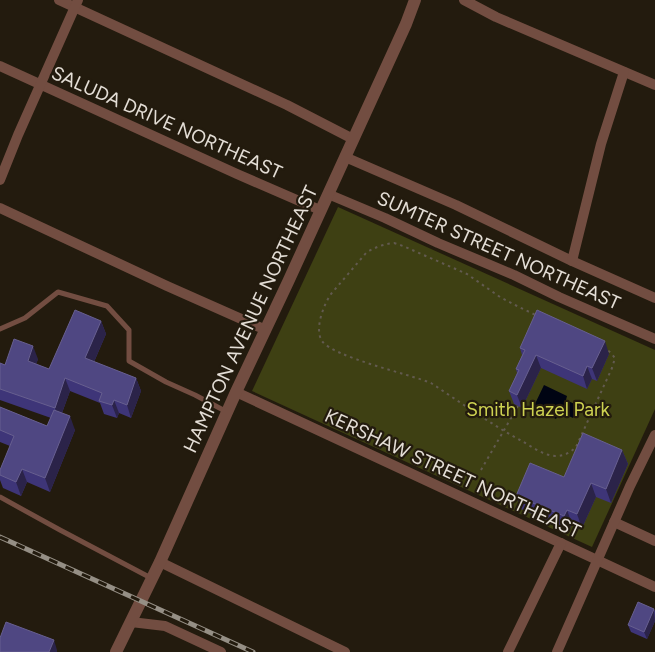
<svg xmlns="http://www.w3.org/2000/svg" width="655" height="652" font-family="Figtree,sans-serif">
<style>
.green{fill:#3e4013}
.water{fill:#000413}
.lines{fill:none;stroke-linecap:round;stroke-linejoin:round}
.path{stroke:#625a4f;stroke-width:2;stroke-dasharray:2.5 4;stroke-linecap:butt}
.service{stroke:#724d41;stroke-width:5}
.minor{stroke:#724d41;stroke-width:10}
.tertiary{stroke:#724d41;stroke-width:12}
.rail-casing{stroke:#958f85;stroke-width:5}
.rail{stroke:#231b0e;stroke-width:3;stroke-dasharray:9;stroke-linecap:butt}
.wall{fill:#3e3578}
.shaded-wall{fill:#2b2349}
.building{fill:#4f4782;stroke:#675f8f}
.labels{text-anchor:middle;stroke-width:4.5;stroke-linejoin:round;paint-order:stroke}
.street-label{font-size:19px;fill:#e4ded6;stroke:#231b0e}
.park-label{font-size:19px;fill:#ced251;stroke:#231b0e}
</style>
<rect width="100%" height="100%" fill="#231b0e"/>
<path class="green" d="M338,207L655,350V409L592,547L252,391Z"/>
<path class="water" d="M544,385L567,396L566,400L579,406L573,418L560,412L556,419L533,408Z"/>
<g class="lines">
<g class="path">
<path d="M394,243L403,246L467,274L500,297L517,306L606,349L611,353L615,358L612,368L576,447C570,453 564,456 555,456C542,455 531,446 520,440C489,423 460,402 431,383C409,374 333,357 322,341C314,329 324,304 331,294L366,253C375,247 384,244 394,243Z"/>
<path d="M481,470L518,406"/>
</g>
<g class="service">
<path d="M0,329L25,318L58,292L107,306L129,330V361L166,382L195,395L227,412"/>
<path d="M0,497L60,530L151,578"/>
</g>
<g class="minor">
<path d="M59,0L287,105L353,139"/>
<path d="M464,0L496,17L655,85"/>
<path d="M0,66L237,174L320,210"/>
<path d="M345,157L456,205L572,261L655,298"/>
<path d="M0,180L18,135L78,0"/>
<path d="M328,194L385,218L438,243L514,275L559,297L655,339"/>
<path d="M0,208L167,286L266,330"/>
<path d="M572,261L601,144L624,72"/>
<path d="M236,392L655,587"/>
<path d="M614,522L655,541"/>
<path d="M160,562L345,652"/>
<path d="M131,622L165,626L221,652"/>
<path d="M508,652L561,543"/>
<path d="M557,652L630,486L655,435"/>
</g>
<path class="tertiary" d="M116,652L160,562L236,392L288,282L406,24L415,0"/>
<g class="rail-casing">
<path id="rail" d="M0,537L253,652"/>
</g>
<use href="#rail" class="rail"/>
</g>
<g class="wall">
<path d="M101,321L106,334L94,362L136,378L141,391L131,418L119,413L117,418L104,414L100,403L70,391L62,413L75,430L50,492L27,482L21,496L3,488L0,480V470L10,446L0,442V407L47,426L51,418L0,400V363L5,365L38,359L36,364L49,369Z"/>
<path d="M520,348L609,354L597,381L592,379L587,389L541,368L522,408L514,404L509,391L517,373L516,369L522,355Z"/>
<path d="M622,450L628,464L611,503L596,497L582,528L572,524L569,530L521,509L516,496L564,477Z"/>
<path d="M655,610V621L647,639L631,632L628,625Z"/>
</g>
<g class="shaded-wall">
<path d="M101,321L106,334L90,371L85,358Z"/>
<path d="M605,341L609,354L597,381L592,368Z"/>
<path d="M33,346L38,359L33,374L28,361Z"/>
<path d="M536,355L541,368L522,408L517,395Z"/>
<path d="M587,366L592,379L587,389L583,376Z"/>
<path d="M65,378L70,391L59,421L55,408Z"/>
<path d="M136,378L141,391L131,418L127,405Z"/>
<path d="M114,400L119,413L117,418L112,405Z"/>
<path d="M70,416L75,430L50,492L45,478Z"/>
<path d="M622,450L628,464L611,503L606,489Z"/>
<path d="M22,469L27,482L21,496L16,482Z"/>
<path d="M591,483L596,497L582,528L577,514Z"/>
<path d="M567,510L572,524L569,530L564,516Z"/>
<path d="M654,609L655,621L647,639L644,632Z"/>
<path d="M54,640L57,650V652H49Z"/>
</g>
<g class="building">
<path d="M75,310L101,321L85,358L136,378L127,405L114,400L112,405L99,401L102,393L65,378L55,408L0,389V363L5,365L14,339L33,346L28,361L49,369Z"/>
<path d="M537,310L605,341L592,368L587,366L583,376L536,355L517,395L509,391L519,370L516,369L525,350L520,348Z"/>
<path d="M0,407L47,426L54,410L70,416L45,478L22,469L16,482L0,475V470L14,436L0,430Z"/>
<path d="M583,433L622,450L606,489L591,483L577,514L567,510L564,516L516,496L530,463L564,477Z"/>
<path d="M638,602L654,609L644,632L628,625Z"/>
<path d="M6,622L54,640L49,652H0V638Z"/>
</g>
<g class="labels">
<g class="street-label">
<text transform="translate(167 122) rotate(24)" y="7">SALUDA DRIVE NORTHEAST</text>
<text transform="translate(499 250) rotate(24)" y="7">SUMTER STREET NORTHEAST</text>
<text transform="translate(250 319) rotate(-65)" y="7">HAMPTON AVENUE NORTHEAST</text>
<text transform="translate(453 473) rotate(25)" y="7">KERSHAW STREET NORTHEAST</text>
</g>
<g class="park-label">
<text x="538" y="416">Smith Hazel Park</text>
</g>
</g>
</svg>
